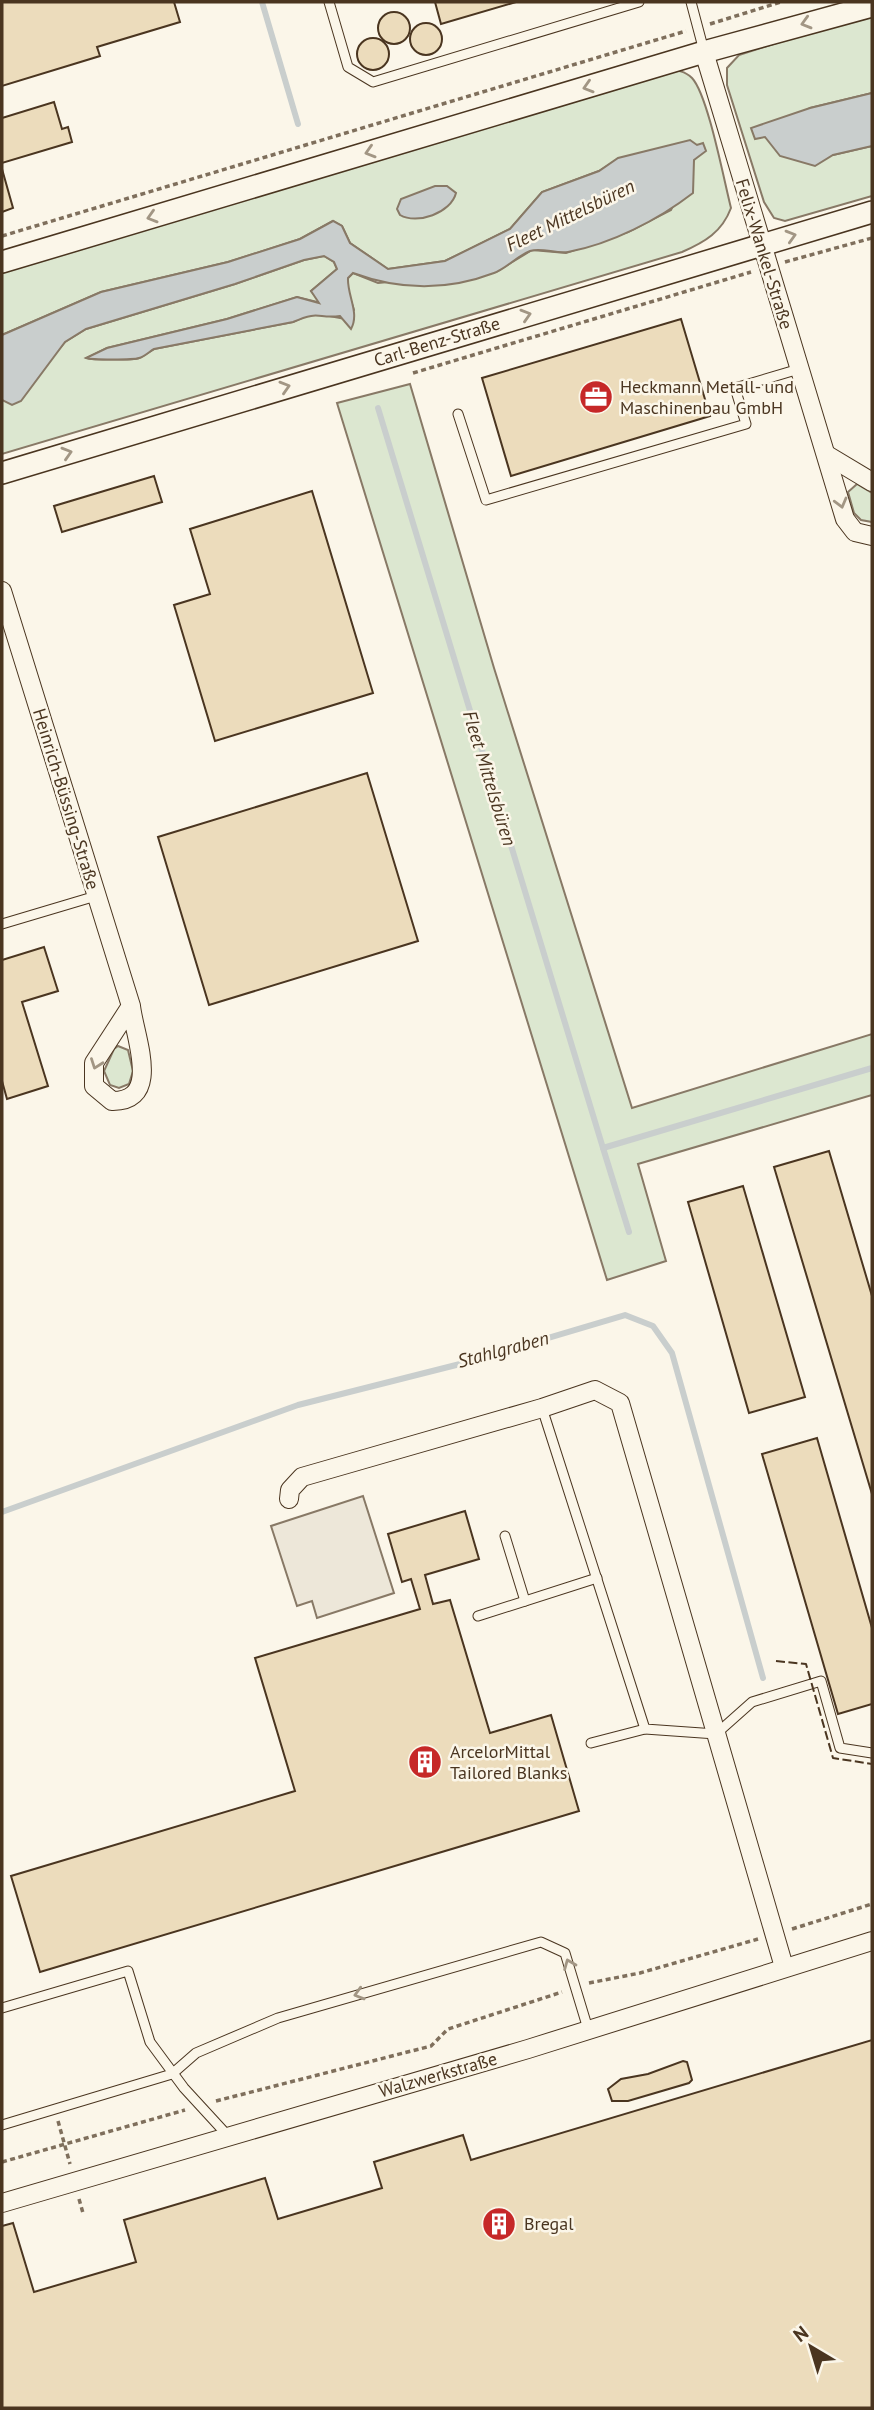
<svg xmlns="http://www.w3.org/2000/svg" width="874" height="2410" font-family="'PT Sans',sans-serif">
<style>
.green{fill:#dce7d0;stroke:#887966;stroke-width:2}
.parking{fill:#ede7d9;stroke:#887966;stroke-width:2}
.water{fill:#c9cecd;stroke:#887966;stroke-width:2}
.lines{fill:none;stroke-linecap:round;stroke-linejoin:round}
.stream{stroke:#c9cecd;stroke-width:6}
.building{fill:#ecdcbc;stroke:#4a3520;stroke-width:2}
.service-casing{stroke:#4a3520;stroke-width:11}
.minor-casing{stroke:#4a3520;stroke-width:20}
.tertiary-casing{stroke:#4a3520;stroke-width:24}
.path{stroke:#7f6f5c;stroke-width:3.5;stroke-dasharray:5 3.5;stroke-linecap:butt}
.service{stroke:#fbf6e9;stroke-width:9}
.minor{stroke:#fbf6e9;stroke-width:18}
.tertiary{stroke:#fbf6e9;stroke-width:21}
.fence{stroke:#4a3520;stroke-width:2;stroke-dasharray:9 3.5;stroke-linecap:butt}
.oneway{stroke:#a29684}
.labels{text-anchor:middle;stroke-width:5;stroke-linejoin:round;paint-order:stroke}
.street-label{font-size:18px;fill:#4a3520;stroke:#fbf6e9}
.poi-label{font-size:18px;fill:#4a3520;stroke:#fbf6e9;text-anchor:start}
.water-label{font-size:19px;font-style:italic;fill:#4a3520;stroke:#fbf6e9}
</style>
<rect width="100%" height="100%" fill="#fbf6e9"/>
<g class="green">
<path d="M872,16V93L810,108L765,137L833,155L872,146V196L785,221L774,218L764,202L727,85V68L739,55L839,23Z"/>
<path d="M667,70C677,70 685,71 692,78C708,95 724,181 731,208C722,232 705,242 682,252L2,454V400L47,363L65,342L86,329L235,284L304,260L324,256L334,262L337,269L311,291L321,303L297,297L227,319L107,348L87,358C92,360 135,360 139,358C144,356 150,351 154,349L293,322L313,313L345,319L354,310L347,288L348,278L353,273L378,283L496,272L532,250L566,253L628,232L671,210L694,160L697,145L618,159L599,171L542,192L510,229L445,261L388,269L350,243L342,226L333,221L300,239L228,262L101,292L2,335V271Z"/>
<path d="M410,384L494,668L632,1108L872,1034V1095L638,1164L666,1261L607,1280L337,403Z"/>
<path d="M857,484L872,493V522L861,520L854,513L848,492Z"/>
<path d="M118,1046L128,1050L133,1071L129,1084L119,1088L110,1085L104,1071L114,1049Z"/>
</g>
<path class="parking" d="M363,1496L394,1593L317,1618L312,1601L297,1606L271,1526Z"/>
<g class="water">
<path d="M872,93V146L833,155L815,166L780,156L765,137L755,139L751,128L810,108Z"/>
<path d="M690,140L697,145L703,143L706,151L694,160L693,193C658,220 611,244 568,252C556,254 541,247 530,251C517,256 507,268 494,273C447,291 399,290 353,273L348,278C347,295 360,313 351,329L340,316C317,319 320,310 293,322L154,349C150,351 144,357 139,358C134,360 91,360 86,358L107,348L227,319L297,297L319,303L311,291L337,269L334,262L324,256L304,260L235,284L86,329L65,342L21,401L12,405L2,400V335L101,292L228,262L300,239L333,221L342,226L350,243L388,269L445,261L510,229L542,192L599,171L618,158Z"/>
<path d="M435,186H447L456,193C451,213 417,225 400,215L397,209L401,199Z"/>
</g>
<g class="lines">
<g class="stream">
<path d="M262,2L298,124"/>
<path d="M378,408L603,1148L872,1068"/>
<path d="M603,1148L629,1232"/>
<path d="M2,1512L298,1405L464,1363L625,1315L653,1326L672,1353L763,1678"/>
</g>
</g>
<g class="building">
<path d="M2,2H174L180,22L97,47L100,56L2,86Z"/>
<path d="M435,2H516L441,24Z"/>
<circle cx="394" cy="28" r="16"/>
<circle cx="426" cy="39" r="16"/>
<circle cx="373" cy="54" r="16"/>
<path d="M54,102L62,129L68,127L72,142L2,163V118Z"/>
<path d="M2,169L13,208L2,212Z"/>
<path d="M681,319L710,416L511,476L482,378Z"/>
<path d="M154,476L162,502L62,532L54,506Z"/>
<path d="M312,491L373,693L215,741L174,605L210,594L190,529Z"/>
<path d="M367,773L418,941L209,1005L158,837Z"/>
<path d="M44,947L58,991L22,1002L48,1086L7,1099L2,1081V960Z"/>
<path d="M829,1151L872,1296V1494L774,1167Z"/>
<path d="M743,1186L805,1397L749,1413L688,1202Z"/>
<path d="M817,1438L872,1628V1704L838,1714L762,1454Z"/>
<path d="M465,1511L479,1559L425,1575L433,1604L450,1600L490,1733L551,1715L579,1811L40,1972L11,1876L295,1791L255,1658L420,1609L411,1579L402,1582L388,1534Z"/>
<path d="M872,2040V2408H2V2226L13,2223L34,2292L136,2262L124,2220L265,2178L278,2219L382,2188L374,2162L463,2135L471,2160Z"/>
<path d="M683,2061L687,2062L692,2080L689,2083L628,2101H612L608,2089L621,2079L648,2074Z"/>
</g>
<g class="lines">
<g class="service-casing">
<g id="service">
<path d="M329,2L348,67L373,82L639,2"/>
<path d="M691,2L704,51"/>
<path d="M458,414L486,500L746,424L735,388L799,369"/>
<path d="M2,924L96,896"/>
<path d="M542,1408L645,1729L716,1734L752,1702L821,1681L840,1748L872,1753"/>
<path d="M505,1536L525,1601"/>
<path d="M478,1616L597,1578"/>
<path d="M591,1743L645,1729"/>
<path d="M2,2008L128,1971L150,2042L184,2088L229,2137"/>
<path d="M2,2125L172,2074L196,2053L278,2018L541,1942L565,1953L588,2029"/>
</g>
</g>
<g class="minor-casing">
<g id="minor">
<path d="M704,52L845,519L855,532L872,536"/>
<path d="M827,455L872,482"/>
<path d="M2,591L131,1006C134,1035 163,1102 112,1101L94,1086V1063L131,1006"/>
<path d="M289,1499L290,1490L302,1477L542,1408L595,1390L620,1403L784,1967"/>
<path d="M2,2203L528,2049L872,1941"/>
</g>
</g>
<g class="tertiary-casing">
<g id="tertiary">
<path d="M2,262L704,52L872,6"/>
<path d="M2,473L872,212"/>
</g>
</g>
<g class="path">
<path d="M710,24L781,2"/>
<path d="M2,236L686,31"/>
<path d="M785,262L872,238"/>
<path d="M413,373L751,272"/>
<path d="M792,1929L872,1904"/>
<path d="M589,1983L640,1973L758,1939"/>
<path d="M216,2101L431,2046L448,2029L562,1992"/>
<path d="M58,2121L70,2164"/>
<path d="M2,2162L185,2110"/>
<path d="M79,2199L83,2213"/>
</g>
<use href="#service" class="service"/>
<use href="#minor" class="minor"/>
<use href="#tertiary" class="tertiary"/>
<path class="fence" d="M776,1661L806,1664L833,1758L872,1764"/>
</g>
<defs><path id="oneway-chevron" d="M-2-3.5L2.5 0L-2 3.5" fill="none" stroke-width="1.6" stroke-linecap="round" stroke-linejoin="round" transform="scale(1.75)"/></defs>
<g class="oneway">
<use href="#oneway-chevron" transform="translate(806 23) rotate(164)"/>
<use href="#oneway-chevron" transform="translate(588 87) rotate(163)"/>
<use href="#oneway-chevron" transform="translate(370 152) rotate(163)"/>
<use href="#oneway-chevron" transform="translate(152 217) rotate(163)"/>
<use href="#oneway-chevron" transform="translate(791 236) rotate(-16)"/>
<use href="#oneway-chevron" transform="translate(526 315) rotate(-17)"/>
<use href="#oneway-chevron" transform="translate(285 387) rotate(-17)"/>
<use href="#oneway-chevron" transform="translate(67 453) rotate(-17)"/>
<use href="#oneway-chevron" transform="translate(841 503) rotate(75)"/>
<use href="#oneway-chevron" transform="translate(96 1064) rotate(110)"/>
<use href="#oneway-chevron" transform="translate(569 1964) rotate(-112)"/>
<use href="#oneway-chevron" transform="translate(359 1994) rotate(164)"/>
</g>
<defs>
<g id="office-disc" transform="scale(1.75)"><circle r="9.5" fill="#c62828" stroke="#fbf6e9"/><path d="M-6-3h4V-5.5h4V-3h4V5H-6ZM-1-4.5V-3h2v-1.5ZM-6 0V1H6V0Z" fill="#fff"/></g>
<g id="building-disc" transform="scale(1.75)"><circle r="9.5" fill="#c62828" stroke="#fbf6e9"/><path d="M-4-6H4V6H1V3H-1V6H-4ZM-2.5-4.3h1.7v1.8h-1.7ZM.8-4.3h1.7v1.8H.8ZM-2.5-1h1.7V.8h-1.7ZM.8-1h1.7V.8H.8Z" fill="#fff"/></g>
</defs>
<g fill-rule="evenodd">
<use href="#office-disc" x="596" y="397"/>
<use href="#building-disc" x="425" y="1762"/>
<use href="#building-disc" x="499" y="2224"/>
</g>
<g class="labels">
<g class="street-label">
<text transform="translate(764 254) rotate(73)" y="6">Felix-Wankel-Straße</text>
<text transform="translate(437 342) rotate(-17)" y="6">Carl-Benz-Straße</text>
<text transform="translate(66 799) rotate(73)" y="6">Heinrich-Büssing-Straße</text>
<text transform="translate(438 2075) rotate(-16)" y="6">Walzwerkstraße</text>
</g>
<g class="poi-label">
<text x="620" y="393">Heckmann Metall- und<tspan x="620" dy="21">Maschinenbau GmbH</tspan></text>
<text x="450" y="1758">ArcelorMittal<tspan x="450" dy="21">Tailored Blanks</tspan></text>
<text x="524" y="2230">Bregal</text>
</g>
<g class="water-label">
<text transform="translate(570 215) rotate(-26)" y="7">Fleet Mittelsbüren</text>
<text transform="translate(490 778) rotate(73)" y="7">Fleet Mittelsbüren</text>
<text transform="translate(503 1349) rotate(-15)" y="7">Stahlgraben</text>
</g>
</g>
<rect width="874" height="2410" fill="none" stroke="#4a3520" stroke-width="7"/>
<g transform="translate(811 2347) rotate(322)" stroke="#fbf6e9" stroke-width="5" paint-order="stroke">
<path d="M0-5L12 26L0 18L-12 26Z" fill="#4a3520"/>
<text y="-10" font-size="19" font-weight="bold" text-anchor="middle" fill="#4a3520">N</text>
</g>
</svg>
